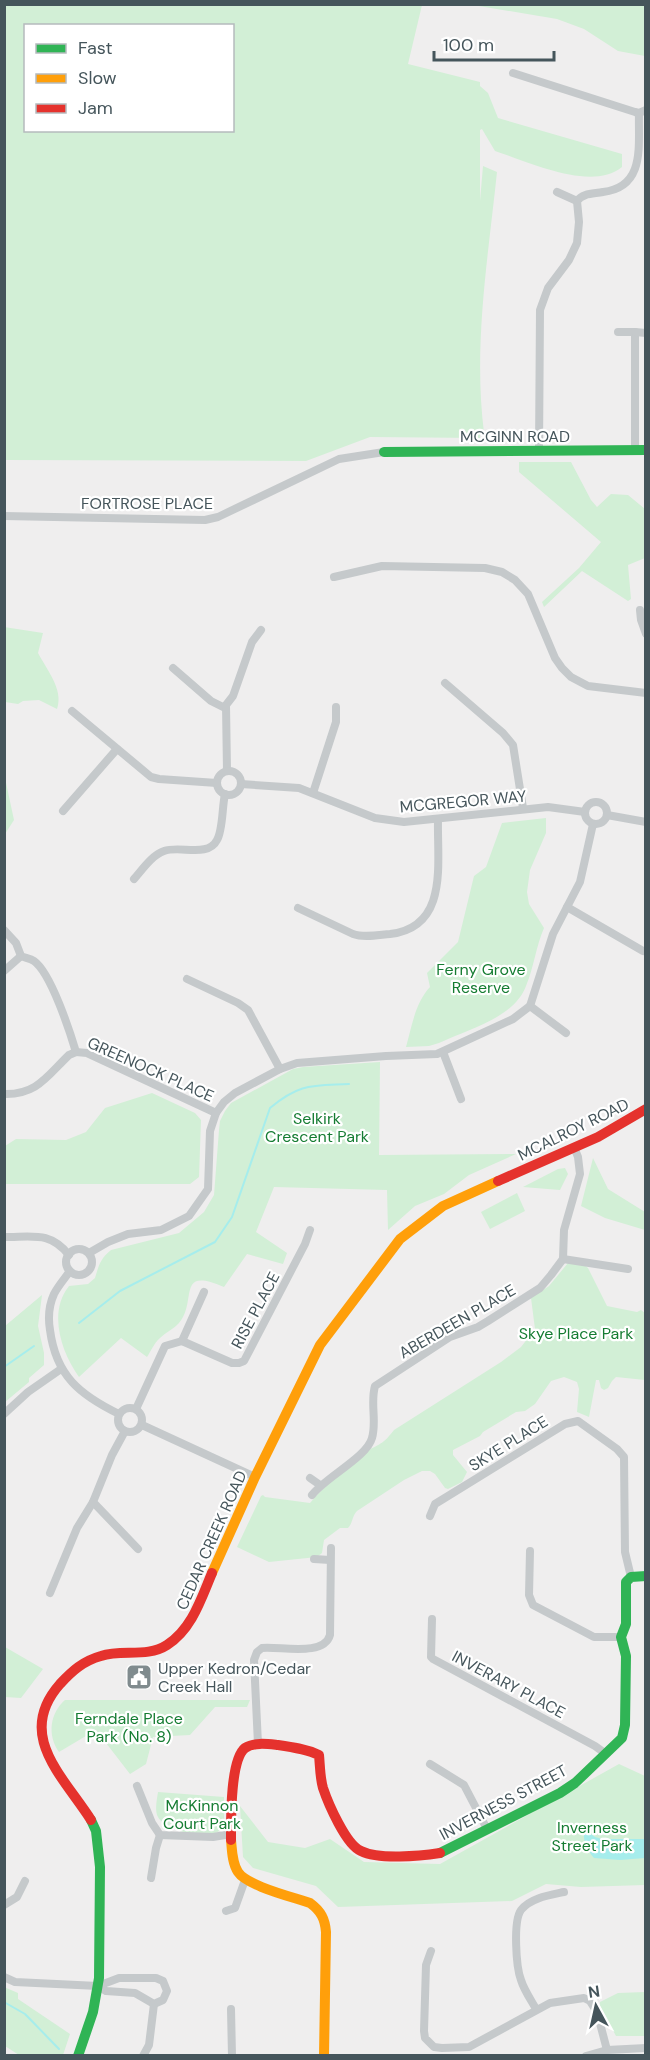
<svg xmlns="http://www.w3.org/2000/svg" width="650" height="2060" font-family="'DM Sans',sans-serif">
<style>
.green{fill:#d2efd6;fill-rule:evenodd}
.water{fill:#a6edec}
.lines{fill:none;stroke-linecap:round;stroke-linejoin:round}
.stream{stroke:#a6edec;stroke-width:2}
.street{stroke:#c5c9cb;stroke-width:8}
.fast{stroke:#30b455;stroke-width:10}
.slow{stroke:#ff9f0a;stroke-width:10}
.jam{stroke:#e5322d;stroke-width:10}
.labels{text-anchor:middle;stroke-width:4.5;stroke-linejoin:round;paint-order:stroke}
.street-label{font-size:16px;fill:#45555b;stroke:#fff}
.park-label{font-size:16px;fill:#157c32;stroke:#fff}
.poi-label{font-size:16px;fill:#45555b;stroke:#fff;text-anchor:start}
</style>
<rect width="100%" height="100%" fill="#efeeee"/>
<g class="green">
<path d="M4,5H422L408,64L480,82V86L488,93L498,118L622,154V167C591,192 529,162 495,151L482,129L480,130V201L483,166L497,172C488,258 473,346 484,433H480V438L370,437L306,461L5,460ZM26,26H232V130H26Z"/>
<path d="M473,5H645V56L618,51L584,29L557,19Z"/>
<path d="M519,462H571L591,500L597,507L611,494L628,495L645,509V558L628,565L631,599L628,601L582,571L544,607L542,602L579,568L601,542L519,472Z"/>
<path d="M4,627L43,633L38,653C47,670 64,690 57,709L39,700L23,701L18,704L5,702Z"/>
<path d="M5,778L14,820L5,834H4Z"/>
<path d="M546,818V833L530,870L527,892L529,904L544,928C536,946 534,967 526,986C514,1018 469,1029 439,1043L429,1046L406,1047C412,1026 415,1003 430,987L427,973L458,942L474,876L486,867L502,823Z"/>
<path d="M380,1062L379,1155L516,1154L469,1175L444,1194L415,1206L388,1230L387,1190L274,1187L256,1232L287,1253L283,1264L247,1254L224,1287C175,1266 198,1301 179,1323C174,1329 166,1332 160,1338C154,1343 151,1351 147,1357L121,1338L79,1377C61,1352 48,1312 69,1286L88,1284L95,1278C99,1265 100,1259 111,1250L179,1233L204,1212L214,1195L219,1130L220,1121L225,1111L231,1103L293,1069L303,1067Z"/>
<path d="M152,1093L195,1113L201,1120L199,1177L190,1184H5V1146L16,1139L66,1140L86,1132L105,1108Z"/>
<path d="M593,1158L608,1189L645,1212V1230L605,1218L581,1206Z"/>
<path d="M565,1168L568,1174L560,1190L523,1187L558,1169Z"/>
<path d="M517,1193L525,1211L490,1229L481,1212Z"/>
<path d="M568,1263L583,1264L588,1268L607,1306L637,1312L641,1310L645,1313V1380L616,1377L612,1381L608,1388L604,1390L601,1388L599,1380H596L589,1417L577,1412L579,1389L577,1382L564,1377L551,1381L535,1404L525,1411L516,1412L483,1432L480,1436L453,1450V1455L467,1472L462,1482L448,1489L445,1488L435,1474L430,1471H422L404,1480L357,1511C352,1516 353,1523 348,1528H340L324,1540L322,1553L317,1557L269,1562L237,1547L261,1496L263,1495L265,1497L310,1503C324,1487 351,1461 369,1450C383,1442 383,1444 394,1430L501,1362L521,1347L535,1329L531,1298L549,1286Z"/>
<path d="M42,1295L38,1326L44,1353V1365L29,1378V1382L5,1402V1326Z"/>
<path d="M5,1647L43,1669L21,1698L5,1697Z"/>
<path d="M65,1700H250L247,1707H215L190,1735L153,1737L146,1764L130,1774L96,1730L59,1752C47,1735 50,1713 65,1700Z"/>
<path d="M619,1764L645,1776V1885L581,1887L546,1884L512,1901L338,1907L316,1886L253,1868L243,1857L240,1806L268,1842L305,1848L330,1839L364,1862L440,1864Z"/>
<path d="M158,1792L224,1797V1820L221,1830C217,1832 212,1835 208,1835C193,1835 163,1830 157,1815C155,1808 157,1799 158,1792Z"/>
<path d="M4,1987L18,1993V1999L70,2034L63,2055H19L5,2046Z"/>
<path d="M645,1992V2036H616L600,2006V2002L618,1993Z"/>
</g>
<path class="water" d="M588,1832L595,1837L602,1839H645V1858L620,1860L594,1858C588,1851 583,1842 584,1833Z"/>
<g class="lines">
<g class="stream">
<path d="M79,1323L120,1291L215,1242L232,1217L270,1108C300,1083 312,1086 349,1084"/>
<path d="M4,1367L34,1346"/>
<path d="M4,2002L25,2014L59,2049"/>
</g>
<g class="street">
<path d="M513,73L635,112L639,113L646,110"/>
<path d="M557,192L577,201"/>
<path d="M618,332H635V450"/>
<path d="M635,332L646,333"/>
<path d="M539,451L540,310L548,288L569,260L577,243L579,222L577,201C583,193 593,194 603,192C646,187 638,145 639,113"/>
<path d="M4,516L205,520L218,517L339,459L384,452"/>
<path d="M334,577L382,566L485,568L502,572L515,580L528,594L555,658L562,668L571,677L588,686L646,693"/>
<path d="M640,610L641,620L646,634"/>
<path d="M173,668L211,701L225,708"/>
<path d="M445,683L503,733L513,745L523,808"/>
<path d="M72,711L151,777L159,779L217,783"/>
<path d="M227,771L226,705L233,696L252,642L261,630"/>
<circle cx="229" cy="783" r="12"/>
<path d="M241,784L299,788L375,818L404,822L548,807L585,812"/>
<path d="M313,793L336,722V707"/>
<circle cx="596" cy="813" r="11"/>
<path d="M63,811L117,749"/>
<path d="M607,815L646,822"/>
<path d="M134,879C142,870 152,855 164,851C180,845 208,858 217,840C223,830 222,807 225,794"/>
<path d="M567,907L643,951"/>
<path d="M298,908L353,934C364,938 378,935 390,934C449,927 437,864 438,820"/>
<path d="M4,930L16,943L21,956C25,958 30,958 34,961C51,973 70,1032 76,1052L87,1053L216,1113"/>
<path d="M4,971L21,956"/>
<path d="M187,979L238,1003L248,1010L280,1069"/>
<path d="M530,1006L566,1033"/>
<path d="M443,1052L461,1099"/>
<path d="M4,1094C37,1095 47,1076 69,1055L76,1052"/>
<path d="M4,1237C33,1237 50,1231 69,1255"/>
<circle cx="79" cy="1262" r="13"/>
<path d="M89,1253L108,1242L128,1234L161,1230L189,1216L208,1189L210,1131L216,1113L224,1102L235,1093L280,1069L297,1063L386,1056L437,1054L513,1019L530,1006L553,934L580,882L593,824"/>
<path d="M563,1259L628,1269"/>
<path d="M70,1271C65,1278 58,1286 54,1294C49,1305 48,1318 50,1330C56,1376 80,1395 119,1414"/>
<path d="M182,1341L204,1292"/>
<circle cx="130" cy="1420" r="12"/>
<path d="M136,1409L165,1346L182,1341L232,1363H239L244,1361L305,1244L310,1230"/>
<path d="M4,1414L28,1392L61,1369"/>
<path d="M142,1425L255,1477"/>
<path d="M125,1431L112,1455L93,1502L138,1549"/>
<path d="M310,1478L320,1485"/>
<path d="M312,1495C326,1477 367,1457 372,1438C377,1421 370,1403 375,1386L450,1337L478,1327L488,1321L540,1288L551,1275L563,1259L564,1230L580,1174L578,1157L574,1147"/>
<path d="M430,1516L435,1504L565,1424L578,1421L617,1449L624,1457L625,1552L631,1577"/>
<path d="M530,1551L529,1595L533,1605L594,1637H621"/>
<path d="M314,1559L330,1560"/>
<path d="M50,1593L77,1528L93,1502"/>
<path d="M432,1619L431,1657L433,1659L595,1746L606,1754"/>
<path d="M258,1744L254,1660L257,1652L262,1648C280,1646 324,1657 330,1635L331,1548"/>
<path d="M430,1764L464,1785L487,1829"/>
<path d="M137,1786L152,1823L160,1835L213,1837L231,1834"/>
<path d="M151,1878L156,1848L160,1835"/>
<path d="M4,1905L17,1897L25,1881"/>
<path d="M226,1911L235,1908L245,1880"/>
<path d="M431,1951L426,1965L424,2031L425,2038L434,2047L442,2048L469,2047L550,2003L584,1998L590,2001L597,2012L607,2050"/>
<path d="M4,1977L15,1982L98,1986L119,1978H156L163,1981L167,1991L163,2000L154,2004L135,1993L106,1991L98,1986"/>
<path d="M231,2009L232,2056"/>
<path d="M536,2009C531,2000 524,1990 521,1980C516,1967 513,1921 521,1910C530,1898 550,1895 564,1892"/>
<path d="M143,2056L149,2045L154,2004"/>
<path d="M586,2056L607,2050L646,2048"/>
</g>
<g class="fast">
<path d="M384,452L646,450"/>
<path d="M440,1853L560,1793L575,1783L622,1738L625,1725L626,1656L621,1637L626,1624V1582L631,1577L646,1576"/>
<path d="M78,2056L93,2012L99,1978L100,1867L96,1831L91,1820"/>
</g>
<g class="slow">
<path d="M212,1573L255,1477L320,1345L400,1239L443,1206L498,1181"/>
<path d="M231,1840C232,1850 232,1863 238,1872C247,1886 293,1897 310,1903C321,1911 325,1919 326,1932L324,2056"/>
</g>
<g class="jam">
<path d="M498,1181L598,1137L646,1109"/>
<path d="M91,1820C63,1776 15,1735 60,1684C72,1671 83,1661 101,1656C122,1649 147,1658 167,1645C192,1629 201,1599 212,1573"/>
<path d="M231,1840C231,1821 230,1760 245,1748C254,1742 268,1744 278,1745C292,1747 306,1749 319,1755C320,1765 320,1778 323,1788C328,1803 346,1845 361,1851C379,1860 420,1856 440,1853"/>
</g>
</g>
<defs>
<g id="civic-square" transform="scale(1.35)"><rect x="-9" y="-9" width="18" height="18" rx="4" fill="#808b8e" stroke="#fff"/><path d="M-.6-6.5H3V-4.5H.6V-3L4-1V1h2V6H-6V1h2V-1L-.6-3ZM-1.2 2.5V6h2.4V2.5Z" fill="#fff"/></g>
</defs>
<g fill-rule="evenodd">
<use href="#civic-square" x="139" y="1677"/>
</g>
<g class="labels">
<g class="street-label">
<text x="515" y="442">MCGINN ROAD</text>
<text x="147" y="509">FORTROSE PLACE</text>
<text transform="translate(463 801) rotate(-5)" y="6">MCGREGOR WAY</text>
<text transform="translate(151 1069) rotate(24)" y="6">GREENOCK PLACE</text>
<text transform="translate(573 1129) rotate(-26)" y="6">MCALROY ROAD</text>
<text transform="translate(255 1310) rotate(-62)" y="6">RISE PLACE</text>
<text transform="translate(457 1321) rotate(-30)" y="6">ABERDEEN PLACE</text>
<text transform="translate(508 1443) rotate(-32)" y="6">SKYE PLACE</text>
<text transform="translate(211 1540) rotate(-66)" y="6">CEDAR CREEK ROAD</text>
<text transform="translate(509 1684) rotate(28)" y="6">INVERARY PLACE</text>
<text transform="translate(503 1802) rotate(-28)" y="6">INVERNESS STREET</text>
</g>
<g class="park-label">
<text x="481" y="975">Ferny Grove<tspan x="481" dy="18">Reserve</tspan></text>
<text x="317" y="1124">Selkirk<tspan x="317" dy="18">Crescent Park</tspan></text>
<text x="576" y="1339">Skye Place Park</text>
<text x="129" y="1724">Ferndale Place<tspan x="129" dy="18">Park (No. 8)</tspan></text>
<text x="202" y="1811">McKinnon<tspan x="202" dy="18">Court Park</tspan></text>
<text x="592" y="1833">Inverness<tspan x="592" dy="18">Street Park</tspan></text>
</g>
<g class="poi-label">
<text x="158" y="1674">Upper Kedron/Cedar<tspan x="158" dy="18">Creek Hall</tspan></text>
</g>
</g>
<rect width="650" height="2060" fill="none" stroke="#45555b" stroke-width="12"/>
<rect x="24" y="24" width="210" height="108" fill="#ffffff" stroke="#b5bbbd" stroke-width="1.5"/>
<rect x="36" y="44" width="30" height="9" fill="#30b455" stroke="#b5bbbd" stroke-width="1.5"/>
<text x="78" y="54" font-size="18" fill="#45555b">Fast</text>
<rect x="36" y="74" width="30" height="9" fill="#ff9f0a" stroke="#b5bbbd" stroke-width="1.5"/>
<text x="78" y="84" font-size="18" fill="#45555b">Slow</text>
<rect x="36" y="104" width="30" height="9" fill="#e5322d" stroke="#b5bbbd" stroke-width="1.5"/>
<text x="78" y="114" font-size="18" fill="#45555b">Jam</text>
<g transform="translate(596 2006) rotate(352)" stroke="#ffffff" stroke-width="4.5" paint-order="stroke">
<path d="M0-4.5L10 22L0 15L-10 22Z" fill="#45555b"/>
<text y="-9" font-size="16" font-weight="bold" text-anchor="middle" fill="#45555b">N</text>
</g>
<path d="M434 51v9h120v-9" fill="none" stroke="#45555b" stroke-width="3"/>
<text x="443" y="51" font-size="18" fill="#45555b" stroke="#ffffff" stroke-width="4.5" paint-order="stroke">100 m</text>
</svg>
